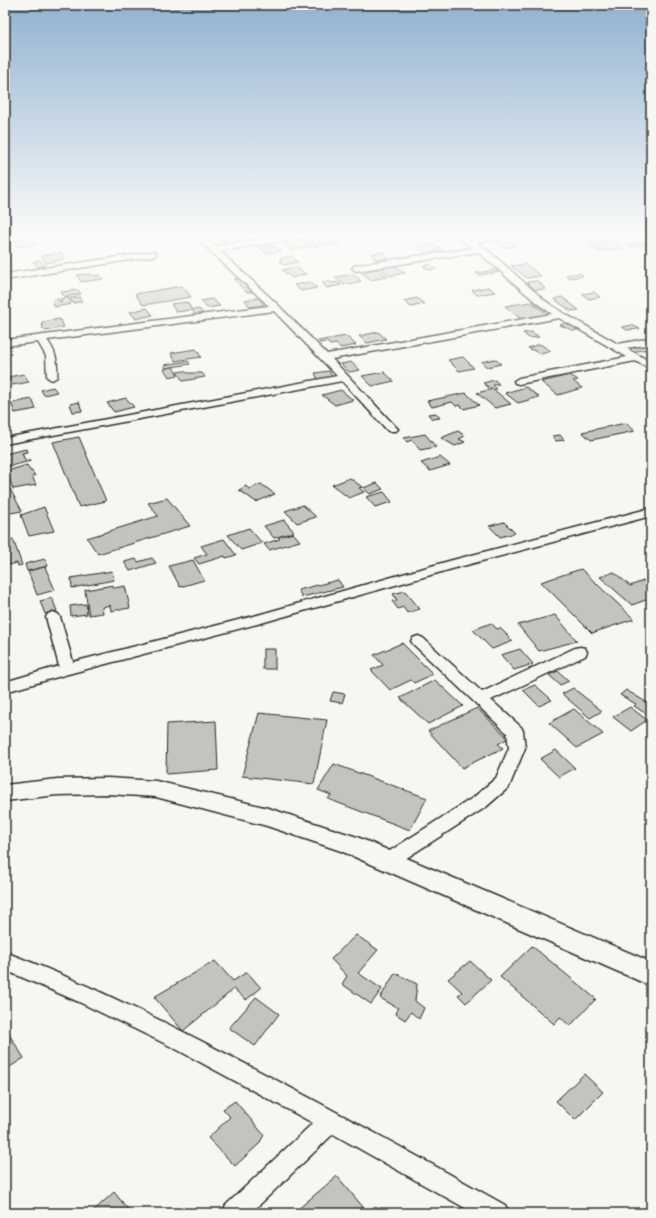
<svg xmlns="http://www.w3.org/2000/svg" width="656" height="1218" font-family="'Playpen Sans',sans-serif">
<style>
.building{fill:#c3c3c0;stroke:#2b2b2b}
.lines{fill:none;stroke-linecap:round;stroke-linejoin:round}
.minor-casing{stroke:#2b2b2b;stroke-width:3}
.tertiary-casing{stroke:#2b2b2b;stroke-width:3}
.minor{fill:#f6f6f2;fill-rule:evenodd}
.tertiary{fill:#f6f6f2;fill-rule:evenodd}
</style>
<rect width="100%" height="100%" fill="#f6f6f2"/>
<filter id="ink" filterUnits="userSpaceOnUse"><feTurbulence type="fractalNoise" baseFrequency=".025" numOctaves="2"/><feDisplacementMap in="SourceGraphic" scale="8" xChannelSelector="R" yChannelSelector="G"/><feConvolveMatrix kernelMatrix="1 2 1 2 8 2 1 2 1" color-interpolation-filters="sRGB"/></filter>
<g filter="url(#ink)">
<g class="building">
<path d="M220,235H233L242,242L224,245L219,241L227,240H222L216,236Z"/>
<path d="M237,235H269L274,238L266,240L263,238L249,240L244,236L240,237Z"/>
<path d="M325,235H333L341,243L323,246L313,237Z"/>
<path d="M341,235H358L363,239L347,240Z"/>
<path d="M439,235H451L455,238L433,241L427,237Z"/>
<path d="M544,235L550,238L555,237L552,235H556L562,239L554,242Z"/>
<path d="M309,237L319,246L315,247L305,238Z"/>
<path d="M33,238L36,245L16,247L14,240Z"/>
<path d="M301,238L311,247L291,250L281,242Z"/>
<path d="M508,241L516,246L504,248L497,243Z"/>
<path d="M614,241L624,248L605,251L595,244Z"/>
<path d="M646,242L650,244L632,247L627,245Z"/>
<path d="M435,244L443,251L426,254L418,247Z"/>
<path d="M593,244L602,251H597L588,245Z"/>
<path d="M270,246H276L281,251L266,253L260,248Z"/>
<path d="M382,252L388,258L376,260L371,254Z"/>
<path d="M61,253L65,259L46,263L41,256Z"/>
<path d="M292,256L298,262L283,265L279,261H281L280,259Z"/>
<path d="M40,260L45,266L38,267L33,262Z"/>
<path d="M430,264L436,269L429,270L423,266Z"/>
<path d="M525,264L541,276L527,278L511,266Z"/>
<path d="M395,265L405,273L389,276L379,267Z"/>
<path d="M295,267L306,274L292,278L282,270Z"/>
<path d="M377,269L387,277L371,280L361,272Z"/>
<path d="M496,270L499,272L479,275L476,273Z"/>
<path d="M580,273L583,276L569,278L566,275Z"/>
<path d="M83,274L84,275L91,274L92,276L100,275L103,279L81,282L77,275Z"/>
<path d="M353,274L361,281L344,285L335,277Z"/>
<path d="M242,278L254,292H246L234,279Z"/>
<path d="M329,281L331,283L338,282L341,285L327,288L322,282Z"/>
<path d="M537,281L541,284L545,289L535,290L527,282Z"/>
<path d="M310,282L317,288L301,291L294,285Z"/>
<path d="M182,286L191,297L143,305L135,294Z"/>
<path d="M489,287L495,292L477,295L472,290Z"/>
<path d="M78,290L81,294L64,297L61,292Z"/>
<path d="M594,292L600,297L589,299L582,294Z"/>
<path d="M68,297L71,304L55,307L52,303L54,302L53,300L58,299L60,302H62L60,299Z"/>
<path d="M79,297L82,301L79,302L73,303L70,298Z"/>
<path d="M562,297L579,310L571,311L554,299Z"/>
<path d="M259,298L264,305L250,307L245,300Z"/>
<path d="M417,298L424,304L411,307L404,301Z"/>
<path d="M212,299L220,306L207,308L201,301Z"/>
<path d="M187,302L192,310L176,312L171,304Z"/>
<path d="M531,302L549,315L522,320L505,306Z"/>
<path d="M147,308L153,315L136,319L130,312Z"/>
<path d="M199,309L203,313L196,315L192,310Z"/>
<path d="M60,319L64,327L46,331L43,329L42,322Z"/>
<path d="M568,322L581,328L574,331L560,325Z"/>
<path d="M632,325L640,329L627,330L622,327Z"/>
<path d="M378,332L386,339L367,343L359,336Z"/>
<path d="M532,332L539,337L529,338L523,333Z"/>
<path d="M346,336L356,345L341,348L336,344L330,345L327,342L320,343L318,341Z"/>
<path d="M651,343V348L638,351L632,347Z"/>
<path d="M540,344L551,351L541,354L528,348Z"/>
<path d="M196,349L201,357L175,361L171,353Z"/>
<path d="M463,357L474,368L459,371L448,360Z"/>
<path d="M495,359L501,364L487,367L481,362Z"/>
<path d="M188,361L190,364L166,368L164,365Z"/>
<path d="M351,362L360,370L349,372L341,364Z"/>
<path d="M173,367L178,375L169,377L164,369Z"/>
<path d="M185,371L187,373H202L205,377L183,381L177,372Z"/>
<path d="M329,371L333,379L318,380L315,373Z"/>
<path d="M384,372L394,381L372,386L362,376Z"/>
<path d="M24,374L29,382L13,385L8,377Z"/>
<path d="M570,375L578,380L573,381L582,388L558,395L541,382Z"/>
<path d="M495,380L499,384L493,385L497,389L492,390L483,383Z"/>
<path d="M53,387L57,392L44,395L41,390Z"/>
<path d="M526,387L539,397L518,403L505,393Z"/>
<path d="M493,389L511,404L495,408L477,393Z"/>
<path d="M341,390L353,400L335,405L322,395Z"/>
<path d="M466,393L479,405L464,409L460,405L456,406L452,402L432,407L427,401Z"/>
<path d="M126,398L134,407L114,412L107,403Z"/>
<path d="M32,399L36,409L15,413L11,403Z"/>
<path d="M79,402L82,411L73,412L70,404Z"/>
<path d="M436,413L440,418L432,419L428,414Z"/>
<path d="M626,423L635,431L591,440L582,432Z"/>
<path d="M458,431L465,436L459,439L465,442L455,446L441,438Z"/>
<path d="M425,434L436,447L420,450L412,440L407,442L404,438Z"/>
<path d="M560,435L564,440L556,441L552,436Z"/>
<path d="M79,437L106,501L79,507L53,442Z"/>
<path d="M26,449L27,452L22,453L25,460L30,459L31,461L6,467L5,454Z"/>
<path d="M440,457L450,465L430,471L421,463Z"/>
<path d="M27,465L30,471H32L35,476H32L36,485L13,489L7,471Z"/>
<path d="M350,478L362,487L359,488L364,492L349,498L332,485Z"/>
<path d="M377,483L383,489L370,494L363,488Z"/>
<path d="M261,484L275,494L256,502L239,490L246,486L249,489Z"/>
<path d="M10,489L22,511L5,514V491Z"/>
<path d="M384,492L392,502L375,507L366,497Z"/>
<path d="M167,498L190,526L98,554L87,538L158,516L148,503Z"/>
<path d="M303,505L316,517L297,523L285,511Z"/>
<path d="M44,507L54,531L29,536L21,515Z"/>
<path d="M284,520L294,532L274,538L264,526Z"/>
<path d="M504,522L515,533L500,537L489,526Z"/>
<path d="M249,528L262,543L241,550L228,535Z"/>
<path d="M293,533L300,541L269,550L264,544L280,539L278,537Z"/>
<path d="M13,539L22,565L18,566L17,563L5,566V540Z"/>
<path d="M224,539L236,555L226,558L225,556L199,564L194,558L207,554L201,546Z"/>
<path d="M152,558L156,563L130,571L124,562L136,559L138,562Z"/>
<path d="M45,559L48,566L27,571L25,564Z"/>
<path d="M193,560L204,580L180,587L169,566Z"/>
<path d="M45,567L55,590L37,595L28,571Z"/>
<path d="M581,569L634,619L592,633L541,582Z"/>
<path d="M112,571L114,580L72,588L71,578Z"/>
<path d="M614,572L630,586L648,579L651,582V598L632,605L600,577Z"/>
<path d="M338,580L343,587L302,597L298,590Z"/>
<path d="M113,585L114,588L125,586L130,608L111,611L110,605L102,607L103,613L89,615L85,590Z"/>
<path d="M405,591L420,609L407,613L403,607L398,609L392,601L397,600L393,594Z"/>
<path d="M52,598L57,611L45,614L40,601Z"/>
<path d="M86,604L87,614L71,616L70,606Z"/>
<path d="M555,615L577,641L539,651L518,625Z"/>
<path d="M491,623L497,629L500,628L513,641L492,649L473,630Z"/>
<path d="M402,643L433,674L414,683L411,680L390,690L371,670L383,665L374,655Z"/>
<rect x="263" y="649" width="12" height="20"/>
<path d="M520,649L533,664L514,670L501,655Z"/>
<path d="M558,671L569,681L560,685L549,675Z"/>
<path d="M435,680L463,706L428,724L400,698Z"/>
<path d="M535,685L552,700L539,706L523,690Z"/>
<path d="M573,688L602,711L590,718L562,694Z"/>
<path d="M626,690L651,705V717L634,706L636,704L620,695Z"/>
<path d="M333,692L345,694L342,703L330,701Z"/>
<path d="M630,707L647,720L631,731L613,717Z"/>
<path d="M477,708L508,738L498,744L503,748L462,768L428,731Z"/>
<path d="M574,709L603,734L577,748L549,723Z"/>
<path d="M259,713L327,720L314,784L242,776Z"/>
<path d="M216,721L218,770L166,774L167,724Z"/>
<path d="M556,750L575,768L559,777L540,759Z"/>
<path d="M334,764L427,798L410,830L328,799L331,795L318,790Z"/>
<path d="M356,935L378,950L358,973L382,989L371,1004L342,984L347,976L331,959Z"/>
<path d="M532,946L596,999L570,1026L560,1017L554,1024L500,977Z"/>
<path d="M215,961L233,981L247,972L261,988L246,1000L234,989L183,1031L154,997Z"/>
<path d="M470,961L491,980L466,1003L458,995L462,992L448,979Z"/>
<path d="M395,973L417,984L415,1001L424,1008L419,1019L411,1012L405,1020L396,1014L398,1008L380,998Z"/>
<path d="M256,997L279,1014L255,1046L229,1028Z"/>
<path d="M5,1028L24,1058L5,1070Z"/>
<path d="M584,1074L603,1092L575,1120L556,1101Z"/>
<path d="M235,1101L264,1135L259,1144L235,1166L208,1138L230,1117L223,1109Z"/>
<path d="M337,1176L368,1213H300L297,1210Z"/>
<path d="M114,1192L131,1213H91Z"/>
</g>
<g class="lines">
<g class="minor-casing">
<g id="minor">
<path d="M193,235H202L215,246L291,235H312L308,237L220,251L276,303L327,354L552,314L538,304L478,252L356,271L352,268L356,265L472,248L455,235H464L471,239L497,235H516L512,237L477,243L490,252L544,300L563,313L618,344L651,338V344L626,348L651,362V369L635,361L519,384L515,383L514,381L519,378L627,357L559,318L332,359L396,427L398,429L396,431H388L342,381L5,444V438L337,376L274,311L47,340C56,352 58,362 57,377L52,380L47,377L46,356L38,342L5,346V340L269,306Z"/>
<path d="M599,235H619C614,239 590,243 585,239L586,237Z"/>
<path d="M152,252H155L156,254L155,256L5,280V274Z"/>
<path d="M651,508V516L459,567L261,623L68,674L5,692V682L59,666L46,617L48,614L53,612L58,614L60,617L73,662L254,616L449,561Z"/>
<path d="M418,636L423,638L482,692L575,648L580,647L585,648L587,652L585,656L491,700L521,727L523,731L525,748L509,787L486,807L394,866L388,868L382,866L379,861L382,856L474,797L496,778L509,748L507,733L413,644L411,641L413,638Z"/>
<path d="M5,952C92,985 175,1027 257,1070C341,1114 423,1159 505,1205L509,1213H474L333,1134L251,1213H222L226,1205L313,1123L174,1048L79,1002L5,970Z"/>
</g>
</g>
<g class="tertiary-casing">
<path id="tertiary" d="M108,778L156,781L268,808L357,837L651,962V986L341,851L267,826L156,797L108,794L57,795L5,801V785L57,779Z"/>
</g>
<use href="#minor" class="minor"/>
<use href="#tertiary" class="tertiary"/>
</g>
</g>
<linearGradient id="sky" x2="0" y2="1"><stop stop-color="#91b2d0"/><stop offset="0.58" stop-color="#fbfbf9"/><stop offset="1" stop-color="#fbfbf9" stop-opacity="0"/></linearGradient>
<rect width="656" height="406" fill="url(#sky)"/>
<rect width="656" height="1218" fill="none" stroke="#f6f6f2" stroke-width="20"/>
<rect x="10" y="10" width="636" height="1198" fill="none" stroke="#2b2b2b" stroke-width="1.5" filter="url(#ink)"/>
</svg>
